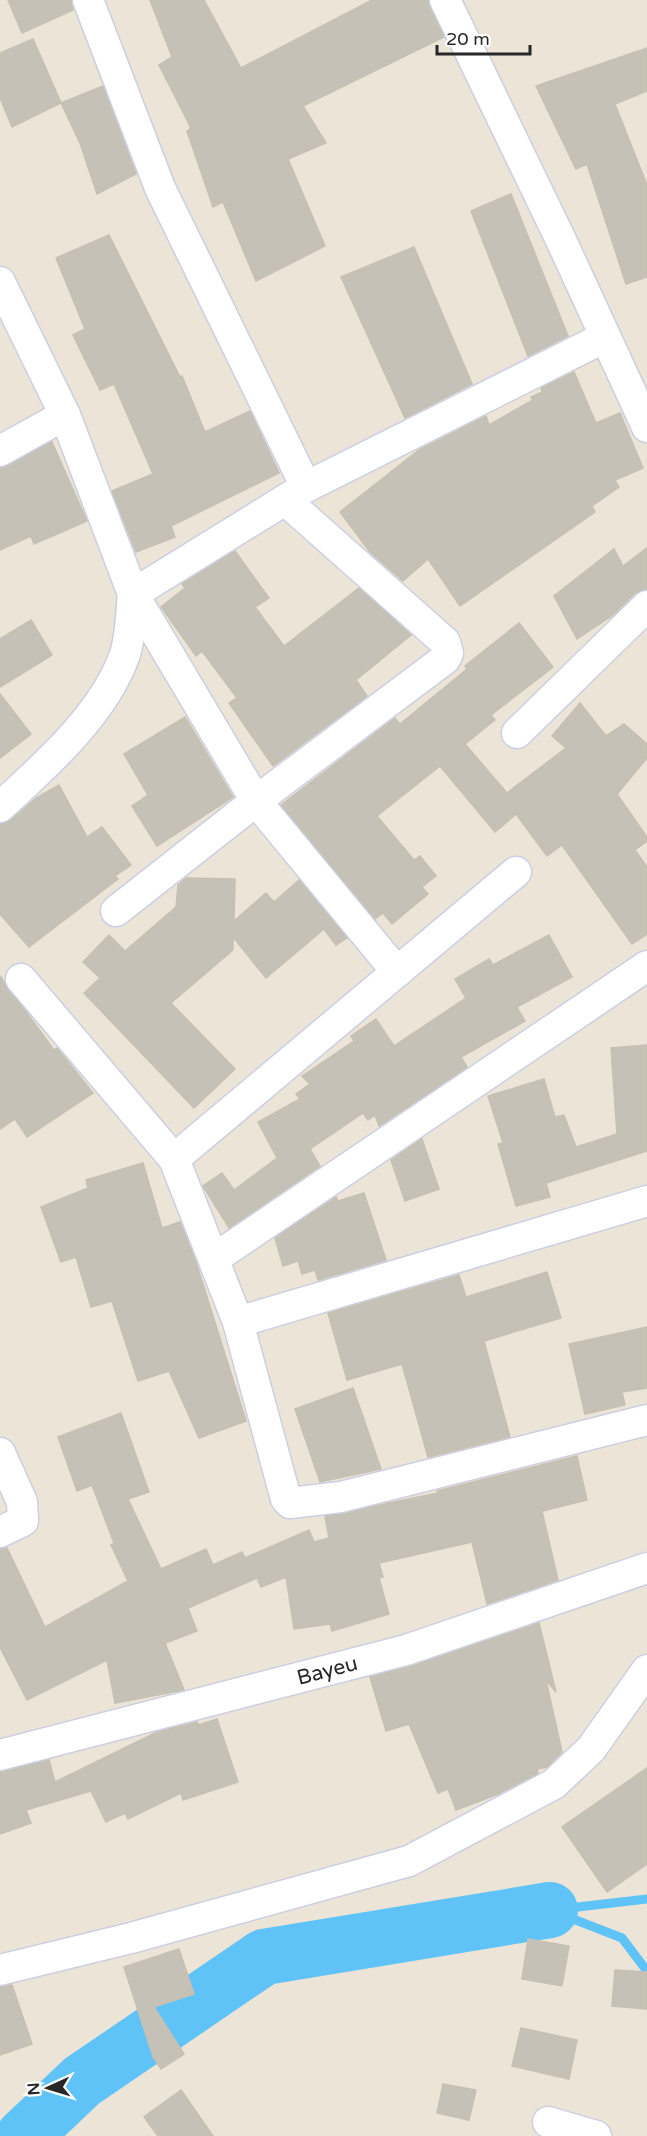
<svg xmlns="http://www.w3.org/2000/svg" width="647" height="2136" font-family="'Varela Round',sans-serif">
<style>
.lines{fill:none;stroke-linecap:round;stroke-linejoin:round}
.stream{stroke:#60c3f7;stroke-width:9}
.river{stroke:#60c3f7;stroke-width:56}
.building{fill:#c6c1b7;stroke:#c6c0b1;stroke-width:1.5}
.street-casing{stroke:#cccfe2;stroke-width:33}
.street{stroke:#fff;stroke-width:30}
.labels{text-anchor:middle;stroke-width:5;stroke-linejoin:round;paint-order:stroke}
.street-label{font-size:21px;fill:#272727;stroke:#fff}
</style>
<rect width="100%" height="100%" fill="#ebe4d7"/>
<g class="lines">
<g class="stream">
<path d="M550,1910L622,1938L647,1971"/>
<path d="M552,1910L647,1899"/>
</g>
<path class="river" d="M24,2136L82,2081L264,1957L550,1910"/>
</g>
<g class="building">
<path d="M8,0H71L73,10L22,33Z"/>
<path d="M150,0H204L241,68L372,0H428L444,37L303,106L326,143L288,159L325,246L256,281L223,202L213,207L187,131L191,128L159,65L172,57Z"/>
<path d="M33,39L61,103L12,127L0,98V53Z"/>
<path d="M647,48V91L615,104L647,185V277L626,284L587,164L576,169L536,86Z"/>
<path d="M103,86L136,174L97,194L80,143L61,103Z"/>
<path d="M511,194L568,336L528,356L471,211Z"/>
<path d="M109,235L180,377L182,376L205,432L250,411L279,473L171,526L175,537L136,552L112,491L153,474L114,384L100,390L73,335L85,329L56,258Z"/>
<path d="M414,247L472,384L405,418L341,277Z"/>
<path d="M574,372L596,423L620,413L643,468L615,480L619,487L592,506L595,512L460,606L428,559L403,581L370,552L340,512L419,450L486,416L489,425L533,400L531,397L542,392L541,388Z"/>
<path d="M52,442L87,521L34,544L31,536L0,550V468Z"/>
<path d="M647,548V589L635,593L613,615L577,639L554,596L614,549L623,566Z"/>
<path d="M235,551L269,598L255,607L284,646L359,588L411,635L356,680L367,696L273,766L229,703L237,698L202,651L196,656L161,607L185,588L182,584Z"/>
<path d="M31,620L52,655L0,687V639Z"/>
<path d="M519,623L553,667L491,715L495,720L465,744L507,793L566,748L552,736L580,703L606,736L624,724L647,744V758L617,794L647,837V841L635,850L647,867V934L632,944L562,845L547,856L516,814L495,832L440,766L377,816L414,860L420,856L436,876L422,887L428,894L392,924L383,913L375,919L281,805L395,718L400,724L467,669L465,666Z"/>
<path d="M0,694L31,734L0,758Z"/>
<path d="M185,717L233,797L157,846L132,806L148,795L124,754Z"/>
<path d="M59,785L87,837L102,827L131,865L115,876L118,879L29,947L0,914V824L11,820L36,798Z"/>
<path d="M186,878L235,879L234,921L266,893L274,902L299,880L347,938L336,945L324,929L266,978L233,937V950L171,1003L235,1069L194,1108L84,993L100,978L83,962L109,935L125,951L176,907L178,885Z"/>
<path d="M549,935L572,977L517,1007L525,1021L461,1057L467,1067L379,1126L375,1115L368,1120L363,1113L310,1149L320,1166L229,1228L203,1186L222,1173L234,1190L277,1158L258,1122L300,1099L296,1094L310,1084L302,1076L354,1041L351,1036L376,1019L394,1046L466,998L455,979L489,959L493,965Z"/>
<path d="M0,976L54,1050L57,1048L93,1093L27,1137L15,1119L0,1129Z"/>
<path d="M647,1045V1151L546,1183L550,1197L516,1206L498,1144L503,1143L488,1096L544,1079L555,1117L564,1115L576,1147L617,1134L611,1048Z"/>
<path d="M422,1139L439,1189L405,1201L391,1160Z"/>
<path d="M143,1163L162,1228L180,1222L196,1262L246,1421L199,1438L169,1371L138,1381L112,1301L91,1307L76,1257L61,1262L41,1207L88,1188L86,1180Z"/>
<path d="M364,1193L386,1260L318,1280L315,1270L302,1274L298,1261L283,1266L275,1238L336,1197L338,1201Z"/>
<path d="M547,1272L561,1318L484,1341L510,1437L428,1457L402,1364L347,1380L328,1313L459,1275L466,1297Z"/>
<path d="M647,1327V1388L622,1392L625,1405L585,1414L569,1344Z"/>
<path d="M353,1388L381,1469L320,1482L295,1409Z"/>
<path d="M121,1413L149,1492L128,1499L161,1569L206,1549L213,1565L242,1552L245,1558L309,1530L314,1542L329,1538L325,1516L438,1493L437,1491L577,1456L587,1500L542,1511L558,1580L487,1604L472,1542L379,1563L383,1577L379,1578L389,1614L332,1631L330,1624L294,1629L286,1577L261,1587L257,1578L188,1608L197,1631L165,1643L184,1690L115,1703L107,1660L27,1700L0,1647V1549L7,1548L45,1627L128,1581L111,1545L114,1543L92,1485L77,1491L58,1437Z"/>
<path d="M539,1623L556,1692L546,1680L562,1752L547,1767L537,1769L538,1773L498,1794L456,1810L448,1789L438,1793L409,1724L386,1731L370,1677L412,1666Z"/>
<path d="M217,1719L238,1782L183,1800L181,1793L128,1819L125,1813L106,1822L91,1791L26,1810L31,1823L0,1834V1772L49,1760L55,1782L157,1732L197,1722L199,1725Z"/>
<path d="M647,1768V1864L607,1892L562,1827Z"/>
<path d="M528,1939L569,1946L562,1986L522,1979Z"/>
<path d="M179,1949L194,1994L154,2007L184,2054L161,2069L153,2057L124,1967Z"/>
<path d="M615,1970L647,1972V2009L612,2006Z"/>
<path d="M12,1985L32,2044L0,2055V1987Z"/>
<path d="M521,2028L577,2040L569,2079L512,2066Z"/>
<path d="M443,2084L476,2090L469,2120L437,2113Z"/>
<path d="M181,2090L213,2136H158L144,2117Z"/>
</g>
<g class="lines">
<g class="street-casing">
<g id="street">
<path d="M88,0L160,188L306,487"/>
<path d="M445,0L560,238L647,427"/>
<path d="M0,282L65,415L133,594L256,801L397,972"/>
<path d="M0,451L65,415"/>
<path d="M517,733L647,606"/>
<path d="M0,807C45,766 105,713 125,654C131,635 131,613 133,594L306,487L605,337"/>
<path d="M116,911L256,801L445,659L448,653L445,642L285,500"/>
<path d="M21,979L174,1159L238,1322L286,1499L290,1503L341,1497L647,1420"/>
<path d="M174,1159L516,872"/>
<path d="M215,1258L647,966"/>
<path d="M238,1322L647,1201"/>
<path d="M0,1453L22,1502L23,1521L0,1532"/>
<path id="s1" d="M0,1755L406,1650L647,1568"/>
<path d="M0,1970L131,1938L409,1861L554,1784L591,1749L647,1670"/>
<path d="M548,2122L596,2136"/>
</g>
</g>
<use href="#street" class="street"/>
</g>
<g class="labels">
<g class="street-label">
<text dy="7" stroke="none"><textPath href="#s1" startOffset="338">Bayeu</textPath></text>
</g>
</g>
<g transform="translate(48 2088) rotate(266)" stroke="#ffffff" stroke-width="4.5" paint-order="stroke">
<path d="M0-4.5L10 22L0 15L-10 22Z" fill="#272727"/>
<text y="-9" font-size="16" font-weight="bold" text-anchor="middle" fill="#272727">N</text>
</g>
<path d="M437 45v9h93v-9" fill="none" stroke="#272727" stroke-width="3"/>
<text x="446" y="45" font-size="18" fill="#272727" stroke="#ffffff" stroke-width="4.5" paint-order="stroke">20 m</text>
</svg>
